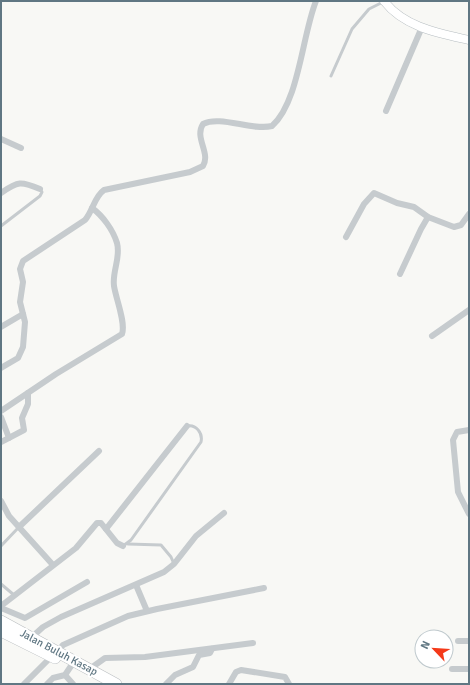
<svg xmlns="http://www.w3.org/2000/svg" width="470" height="685" font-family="Signika,sans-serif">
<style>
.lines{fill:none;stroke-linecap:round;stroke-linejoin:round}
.secondary-casing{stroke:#b7bec2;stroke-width:9}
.highway-casing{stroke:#babec1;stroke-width:12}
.lane{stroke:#c6cbce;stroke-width:3}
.street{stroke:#c6cbce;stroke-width:6}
.secondary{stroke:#fff;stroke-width:8}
.highway{stroke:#fff;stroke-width:11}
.labels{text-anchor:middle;stroke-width:4;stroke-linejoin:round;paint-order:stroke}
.street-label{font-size:11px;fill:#607783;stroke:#fff}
</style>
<rect width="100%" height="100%" fill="#f8f8f5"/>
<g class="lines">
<g class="secondary-casing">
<path id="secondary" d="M384,1C404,27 438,33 469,40"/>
</g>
<g class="highway-casing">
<g id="highway">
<path d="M1,621L116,684"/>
<path d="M1,631L55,658"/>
</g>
</g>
<g class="lane">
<path d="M331,76L352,29L369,9L383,2"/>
<path d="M1,226L40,196L42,192L40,189"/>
<path d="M128,544L161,545L171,557L174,564"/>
<path d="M1,546L19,527"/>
<path d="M123,546L131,540L201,442C203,433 196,424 187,426"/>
<path d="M1,584L14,595"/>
</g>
<g class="street">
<path d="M386,111L422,27"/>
<path d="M1,139L21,148"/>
<path d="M1,193C18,181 21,181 40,189"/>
<path d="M346,237L364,204L374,193L397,203L414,207L428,217L454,227L461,225L469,214"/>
<path d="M400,274L421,229L428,217"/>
<path d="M1,327L23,314"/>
<path d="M432,336L469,310"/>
<path d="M1,368L18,358L23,347L25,322L20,302L23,282L20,269L23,261L85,220C93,211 94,197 104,190L190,172L203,166C211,153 194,138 203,124C220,115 252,131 272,126C299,102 302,36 316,1"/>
<path d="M1,411L56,374L122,334C126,323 116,299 114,286C112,271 121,258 117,243C113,230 103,216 92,208"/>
<path d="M1,417L9,438"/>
<path d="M469,430L457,432L453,440L458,492L469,514"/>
<path d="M1,442L24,430L22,418L28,404V393"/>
<path d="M1,501L9,516L53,565"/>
<path d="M19,527L99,451"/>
<path d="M106,529L187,426"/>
<path d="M136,585L147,611"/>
<path d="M1,606L76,548L97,523H101L117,543L123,546"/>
<path d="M1,608L25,618L87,582"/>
<path d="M32,637L43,627L61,617L164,572L174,564L196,536L224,513"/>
<path d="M458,641H469"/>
<path d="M58,651L63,645L128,616L157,609L264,588"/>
<path d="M91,668L105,658L145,657L253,643"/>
<path d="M452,669H469"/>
<path d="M65,675L73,684"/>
<path d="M24,684L52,656"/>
<path d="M47,684L53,678L65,675L71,666"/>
<path d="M166,684L175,675L193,667L199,655L210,653L212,649"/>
<path d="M229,684L236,672L241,670L285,677L289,684"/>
</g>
<use href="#secondary" class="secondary"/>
<use href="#highway" class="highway"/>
</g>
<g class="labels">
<g class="street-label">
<text transform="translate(59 652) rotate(28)" y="4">Jalan Buluh Kasap</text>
</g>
</g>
<rect width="470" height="685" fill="none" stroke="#607783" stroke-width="4"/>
<g transform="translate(434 649) rotate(295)"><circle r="19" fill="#ffffff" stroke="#bfc9cd"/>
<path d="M0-3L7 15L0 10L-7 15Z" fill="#f43919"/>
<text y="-6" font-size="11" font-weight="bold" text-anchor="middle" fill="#607783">N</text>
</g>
</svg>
